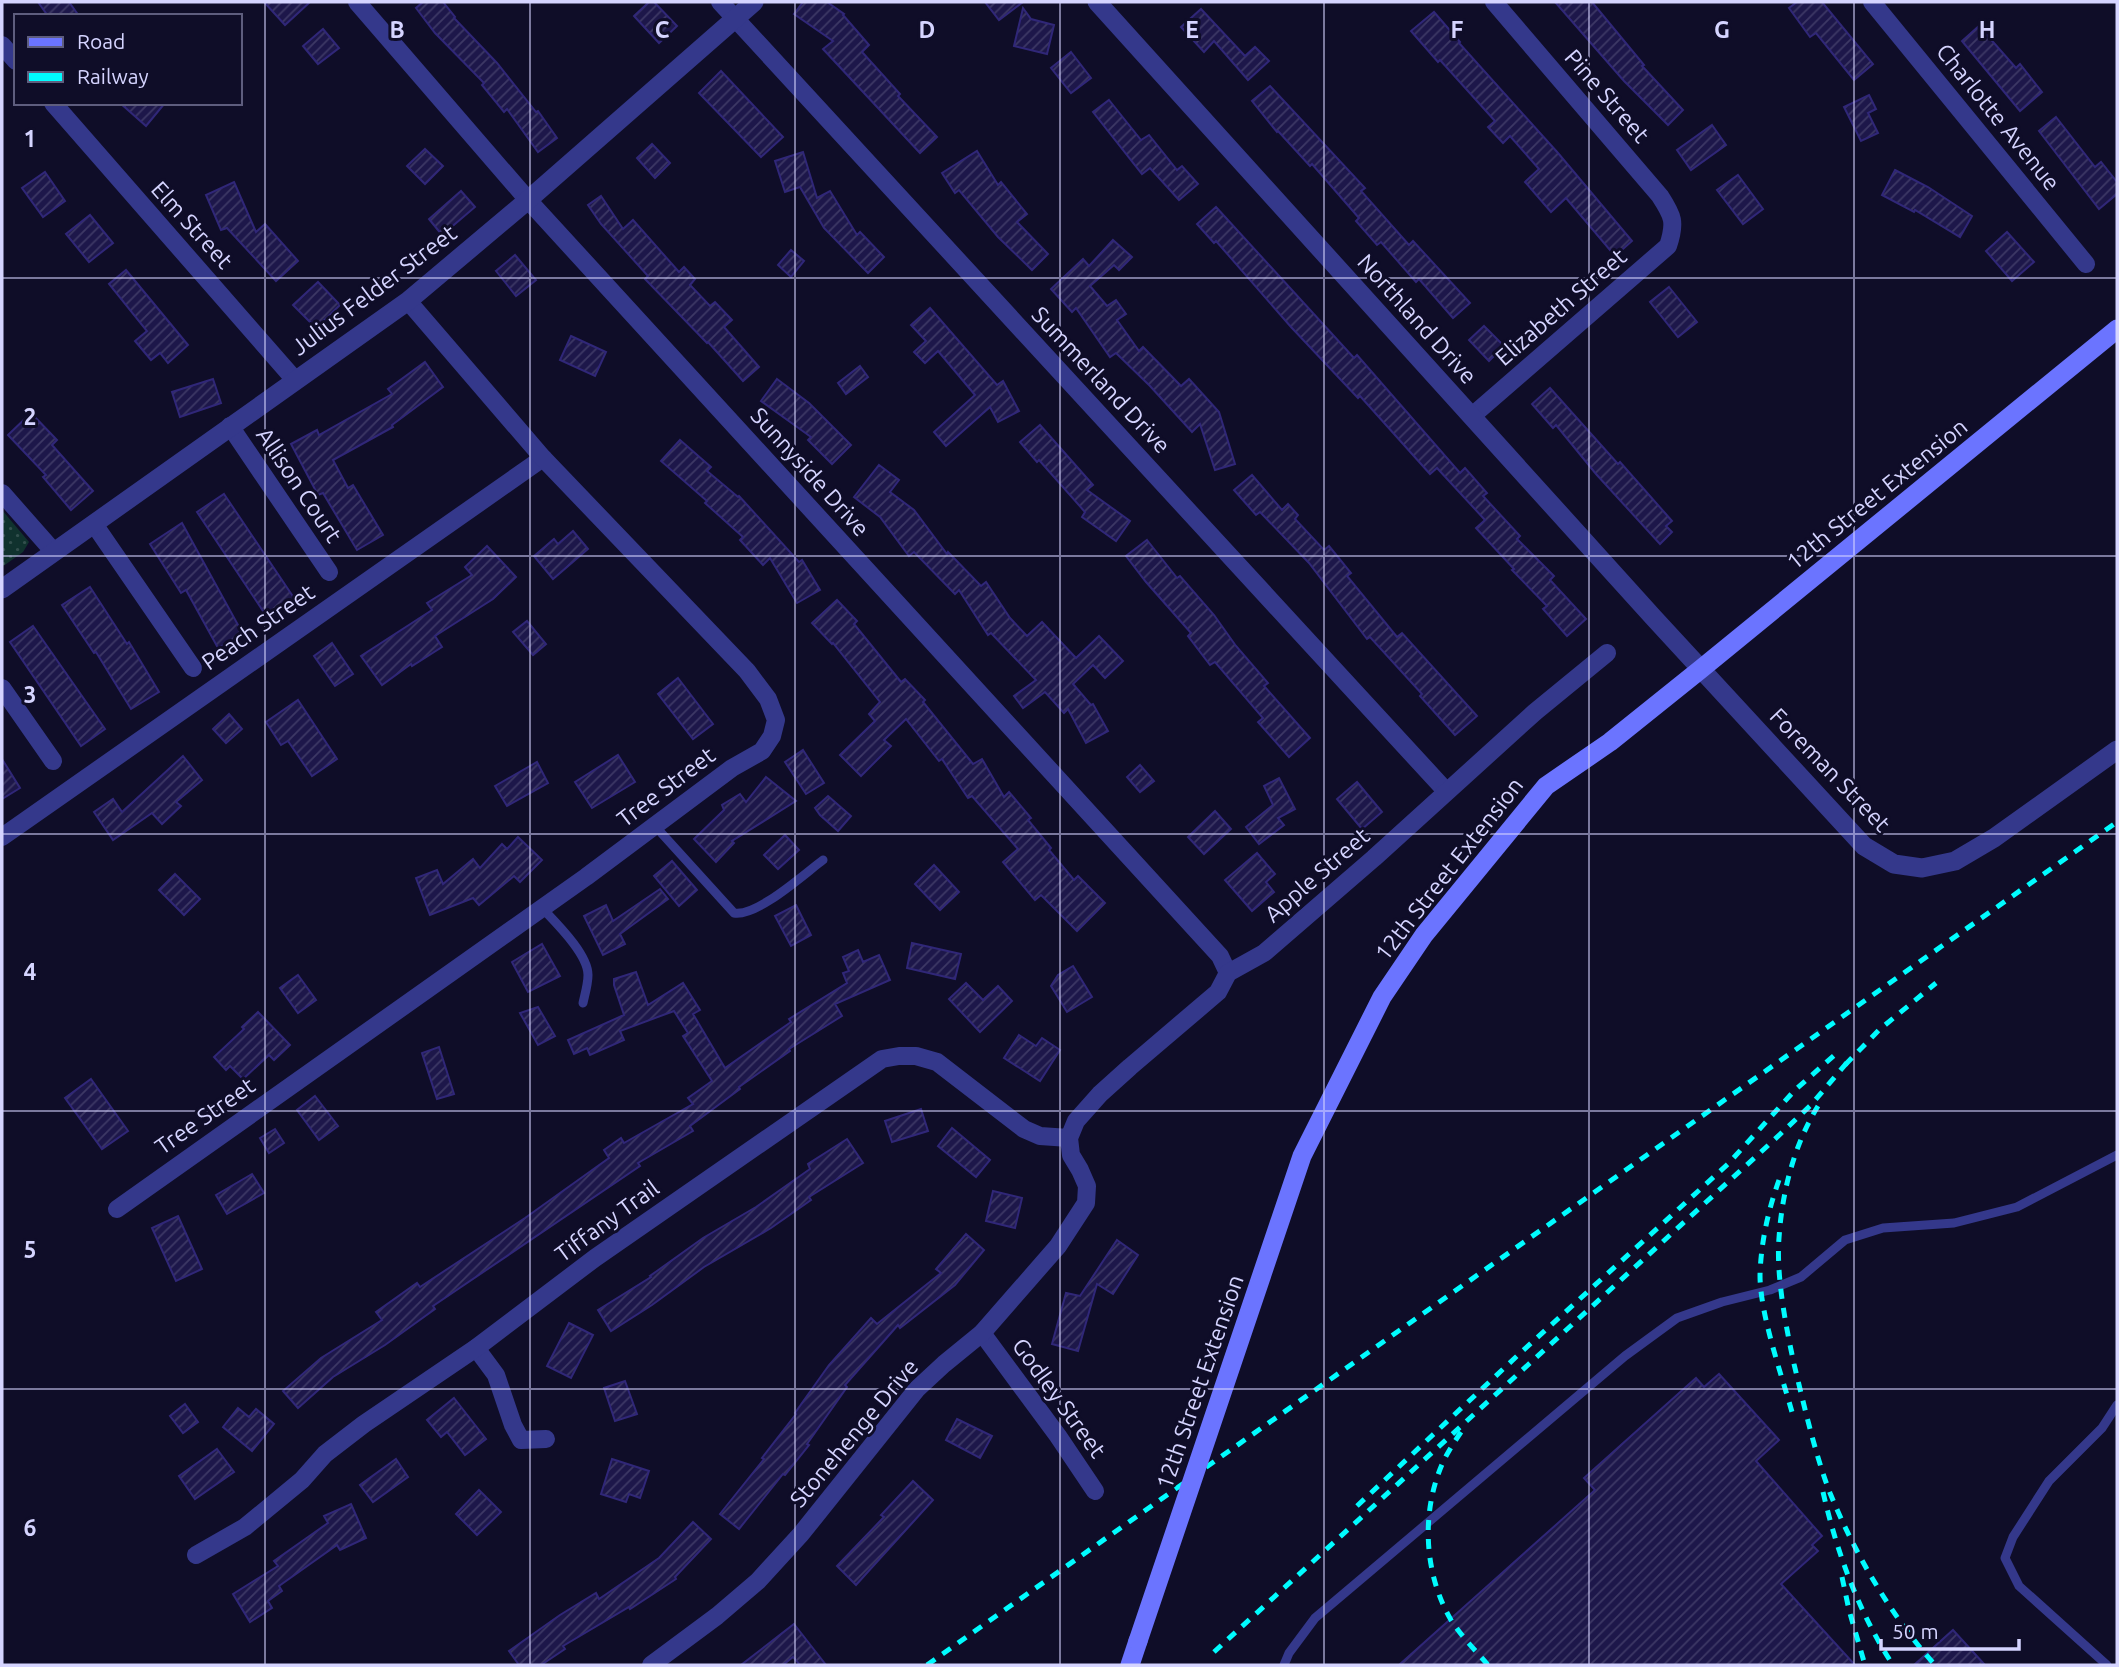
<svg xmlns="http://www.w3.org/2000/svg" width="2119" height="1667" font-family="Ubuntu,sans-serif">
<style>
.grass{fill:url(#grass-dots)}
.building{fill:url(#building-hatch);stroke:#302778;stroke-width:2}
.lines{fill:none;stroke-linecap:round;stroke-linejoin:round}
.service{stroke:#34388b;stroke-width:9}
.minor{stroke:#34388b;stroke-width:18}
.tertiary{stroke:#34388b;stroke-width:19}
.secondary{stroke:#6b74ff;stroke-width:19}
.rail{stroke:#00fcff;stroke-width:5;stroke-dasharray:10 9;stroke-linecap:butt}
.secondary-bridge{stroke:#6b74ff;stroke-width:19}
.grid{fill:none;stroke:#d5d4ff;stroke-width:2;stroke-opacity:0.55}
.labels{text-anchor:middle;stroke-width:6;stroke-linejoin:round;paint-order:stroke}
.street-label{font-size:23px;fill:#d5d4ff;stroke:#0f0d28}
.grid-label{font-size:23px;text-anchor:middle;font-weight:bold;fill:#d5d4ff;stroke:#0f0d28;stroke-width:6;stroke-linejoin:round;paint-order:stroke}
</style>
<defs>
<pattern id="grass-dots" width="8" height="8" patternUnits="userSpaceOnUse" patternTransform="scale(1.75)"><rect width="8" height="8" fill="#10322e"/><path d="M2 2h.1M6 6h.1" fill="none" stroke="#324f4d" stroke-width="1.8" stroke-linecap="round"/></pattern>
<pattern id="building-hatch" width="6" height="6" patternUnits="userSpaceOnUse" patternTransform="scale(1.75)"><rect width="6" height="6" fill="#1d174a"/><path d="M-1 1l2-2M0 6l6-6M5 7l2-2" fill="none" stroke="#3d3865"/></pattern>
</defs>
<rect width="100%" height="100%" fill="#0f0d28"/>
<path class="grass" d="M2,510L29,542L23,552L2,567Z"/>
<g class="building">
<path d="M38,2H69L79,16H48Z"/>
<path d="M264,2H310L285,25Z"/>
<path d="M423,2H443L455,17L454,18L497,63L536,112L538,111L557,138L538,152L507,109L504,112L482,85L484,83L435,33L416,8Z"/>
<path d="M649,2H654L677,26L659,43L634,16Z"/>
<path d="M803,2H827L844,14L843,15L869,45L862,52L900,94L898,96L937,137L920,153L823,49L833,41L794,14Z"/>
<path d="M985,2H1023L999,20Z"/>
<path d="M1555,2H1592L1644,65L1642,66L1683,110L1668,125L1624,81Z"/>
<path d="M1797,2H1822L1873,64L1854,80L1816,33L1810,37L1789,8Z"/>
<path d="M1023,8L1031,19L1054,25L1047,54L1014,46Z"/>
<path d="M1201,9L1245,56L1255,47L1269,61L1248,80L1214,41L1204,52L1181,27Z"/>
<path d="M1434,12L1460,42L1459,43L1558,153L1632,241L1615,256L1566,198L1551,212L1525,182L1539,169L1510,136L1503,143L1488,127L1495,121L1440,60L1438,62L1411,31Z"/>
<path d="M1979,26L2016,68L2020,64L2042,92L2020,111L1962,41Z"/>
<path d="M323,29L339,48L318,64L303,46Z"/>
<path d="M1071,52L1091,78L1071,93L1051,68Z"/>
<path d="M721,71L783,137L761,157L699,93Z"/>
<path d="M1270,86L1365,188L1361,191L1409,245L1413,241L1470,303L1453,318L1419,279L1416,282L1381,242L1377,245L1356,221L1359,218L1312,164L1310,166L1278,131L1277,132L1252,101Z"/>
<path d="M1869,95L1876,109L1868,113L1878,133L1861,141L1844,107Z"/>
<path d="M1109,100L1141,140L1149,135L1177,170L1182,166L1198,184L1179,200L1150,168L1142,174L1093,112Z"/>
<path d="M120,103H165L146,126Z"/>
<path d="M2056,117L2095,167L2101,162L2117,182V194L2099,209L2039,131Z"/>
<path d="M1712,125L1726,145L1691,170L1677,150Z"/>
<path d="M652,144L670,163L655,178L637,158Z"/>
<path d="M425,149L443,166L425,184L407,166Z"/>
<path d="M977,151L998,185L1001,182L1027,214L1017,222L1048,254L1032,270L998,237L959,190L955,193L942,173Z"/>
<path d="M803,152L817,198L830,191L857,235L860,232L884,257L868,273L824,228L800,187L785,192L775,161Z"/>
<path d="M1895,170L1928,187L1972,216L1960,237L1915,210L1914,212L1882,195Z"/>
<path d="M45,172L65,201L43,217L22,188Z"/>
<path d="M1738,175L1763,209L1743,224L1717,190Z"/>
<path d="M234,182L256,232L265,224L298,261L276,281L227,228L221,230L206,195Z"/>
<path d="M461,191L475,207L442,235L429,219Z"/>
<path d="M601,196L623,229L633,220L679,272L684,267L695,279L690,285L710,306L715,302L732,320L724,327L759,367L743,381L708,342L707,343L645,279L648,276L601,224L588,205Z"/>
<path d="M1216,207L1354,358L1357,355L1460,473L1465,468L1487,493L1483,496L1520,536L1517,539L1554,576L1550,580L1586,619L1567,636L1543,609L1547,606L1512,570L1514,569L1476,528L1485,520L1437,468L1430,474L1360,396L1358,398L1291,327L1216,241L1214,243L1197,224Z"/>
<path d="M90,215L113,243L89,262L66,234Z"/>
<path d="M2007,232L2034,262L2012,281L1986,251Z"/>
<path d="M1113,240L1132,257L1119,270L1114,265L1090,286L1107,306L1116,300L1126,314L1117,320L1139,351L1143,347L1181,386L1189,379L1219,412L1235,464L1215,470L1200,424L1192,432L1150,386L1116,353L1110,357L1076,308L1072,312L1051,289L1083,259L1089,266Z"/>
<path d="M791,250L804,261L791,277L778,265Z"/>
<path d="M515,255L536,280L516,296L496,271Z"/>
<path d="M126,270L188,345L168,363L160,353L151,360L135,341L147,331L109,284Z"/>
<path d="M318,282L340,305L316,328L293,305Z"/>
<path d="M1669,287L1697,322L1678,337L1650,302Z"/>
<path d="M930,308L997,385L1003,381L1019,411L998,422L990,407L946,446L934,432L975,395L938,351L925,363L914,352L926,341L911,325Z"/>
<path d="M1484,326L1504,346L1489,361L1469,340Z"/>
<path d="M571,336L606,352L595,376L560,360Z"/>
<path d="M425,362L443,387L392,425L393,427L333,460L348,488L353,485L383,535L357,550L323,493L318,495L291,444L317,430L319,435L392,394L388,389Z"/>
<path d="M860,366L868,377L846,394L838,383Z"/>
<path d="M213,379L221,403L180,417L172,392Z"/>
<path d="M777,379L809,403L851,445L832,464L808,440L811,437L761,401Z"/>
<path d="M1550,388L1618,464L1620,462L1672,521L1666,526L1672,532L1660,544L1596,474L1556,425L1553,428L1532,404Z"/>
<path d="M31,413L57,440L52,445L93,491L71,510L43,477L46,475L8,435Z"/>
<path d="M1040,425L1093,485L1087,490L1130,521L1116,541L1082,517L1085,512L1039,460L1037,462L1020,442Z"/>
<path d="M680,440L711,467L707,471L738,497L739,496L799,562L802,560L820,590L797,603L770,558L763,565L740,540L743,537L705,503L707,501L661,461Z"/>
<path d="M879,465L899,480L890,492L914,510L947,554L948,552L981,586L986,582L1010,618L1027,636L1042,622L1076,658L1099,636L1123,661L1105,678L1093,665L1073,684L1091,705L1093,704L1108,731L1086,743L1068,709L1064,713L1045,692L1023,708L1014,696L1036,680L991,633L988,635L959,590L955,594L914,552L909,556L880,517L854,497Z"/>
<path d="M1252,475L1282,510L1288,504L1298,515L1295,519L1324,550L1329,546L1351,573L1347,576L1397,637L1402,633L1477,716L1455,735L1420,696L1422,694L1370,637L1367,639L1309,563L1260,512L1256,515L1234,490Z"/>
<path d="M224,494L294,598L267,617L197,512Z"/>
<path d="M182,523L243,634L218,648L186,590L181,593L150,544Z"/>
<path d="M573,531L588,549L553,579L534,556L554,539L558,544Z"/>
<path d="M1147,540L1177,578L1180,576L1214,615L1236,646L1268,683L1264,686L1310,738L1289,757L1258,722L1263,718L1215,662L1210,665L1188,636L1191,633L1146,582L1126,556Z"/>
<path d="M487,546L516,577L493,599L435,636L442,647L412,666L411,664L382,685L361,656L432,610L427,603L472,575L465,567Z"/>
<path d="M90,587L127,644L129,642L159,692L131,709L96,652L94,653L62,605Z"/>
<path d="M837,600L857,621L854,624L901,682L905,679L925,700L923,702L973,764L982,759L1004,797L1009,792L1031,818L1028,820L1051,848L1049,850L1074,880L1078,876L1105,903L1077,931L1041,895L1035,900L1003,862L1018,849L972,796L968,798L942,759L939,761L906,719L884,740L891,746L861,776L840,755L875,721L869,714L880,702L833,643L832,644L812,623Z"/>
<path d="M527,621L546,644L533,655L513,632Z"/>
<path d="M33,626L105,729L81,746L10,642Z"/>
<path d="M332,643L353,674L335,686L314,656Z"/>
<path d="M678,678L713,724L693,739L658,694Z"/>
<path d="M298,700L337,759L312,776L288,741L281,745L266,722Z"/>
<path d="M229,714L242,729L226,743L213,729Z"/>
<path d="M803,750L824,783L806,794L785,762Z"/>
<path d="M618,755L635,782L592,808L575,782Z"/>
<path d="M183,756L202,780L176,802L181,806L162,824L152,813L113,840L94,812L113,799L122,812Z"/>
<path d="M2,759L20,788L2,799Z"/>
<path d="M537,762L548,783L507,806L495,786Z"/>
<path d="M1140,765L1154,781L1140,792L1127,777Z"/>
<path d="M766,777L796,801L732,841L734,843L716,862L694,839L724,810L722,805L740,794L746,802Z"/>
<path d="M1279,778L1295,809L1278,818L1284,825L1259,844L1246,827L1273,805L1264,786Z"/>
<path d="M1357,782L1382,812L1362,829L1337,799Z"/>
<path d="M828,796L851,816L838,831L820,815L815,808Z"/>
<path d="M1215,811L1231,829L1204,854L1188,837Z"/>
<path d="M785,835L799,850L778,869L764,855Z"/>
<path d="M518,837L542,860L520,882L514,876L479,905L473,898L430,915L416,878L437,870L443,884L473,859L480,868L502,844L507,849Z"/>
<path d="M1257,853L1275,874L1266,882L1274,892L1252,911L1225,880Z"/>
<path d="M672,861L697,890L679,906L654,876Z"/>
<path d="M934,865L959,892L940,910L915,884Z"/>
<path d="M175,874L200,899L184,915L159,890Z"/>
<path d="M660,889L668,899L620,934L625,944L603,955L584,916L606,905L613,921Z"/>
<path d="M796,905L811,935L791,946L775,916Z"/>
<path d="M912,943L961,954L955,979L907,968Z"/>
<path d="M542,944L560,976L528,992L512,962Z"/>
<path d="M858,950L863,962L879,955L890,980L835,1004L842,1016L789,1049L790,1051L739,1087L740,1089L690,1126L693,1131L638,1163L640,1166L433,1306L435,1309L385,1345L333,1377L298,1408L283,1391L321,1358L382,1320L376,1312L417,1283L420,1287L525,1218L609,1158L604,1150L621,1138L624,1143L693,1104L688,1098L712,1081L683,1036L688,1033L674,1011L620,1031L624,1040L590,1055L587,1048L574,1054L568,1040L624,1015L614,985V979L636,972L648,1005L683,983L700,1010L693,1014L725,1068L791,1022L789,1019L847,983L843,973L849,971L843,957Z"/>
<path d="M1073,966L1092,997L1067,1012L1051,986L1058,975Z"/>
<path d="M298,975L316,1000L298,1013L280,988Z"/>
<path d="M966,983L983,1000L998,986L1012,1001L980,1032L949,999Z"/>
<path d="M538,1007L555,1036L538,1045L520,1013Z"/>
<path d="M258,1012L290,1045L274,1060L269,1055L243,1079L230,1066L226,1070L214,1057L244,1029L242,1027Z"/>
<path d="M1019,1035L1036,1046L1042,1038L1060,1050L1040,1081L1004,1058Z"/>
<path d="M439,1047L454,1094L437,1099L422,1053Z"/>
<path d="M91,1079L128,1131L102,1149L65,1098Z"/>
<path d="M315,1096L338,1126L319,1140L297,1110Z"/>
<path d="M921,1109L928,1131L892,1142L885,1121Z"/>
<path d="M952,1128L990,1160L976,1177L938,1146Z"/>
<path d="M275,1129L284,1143L269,1153L260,1138Z"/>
<path d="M847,1139L863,1163L809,1197L811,1200L771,1228L704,1267L652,1305L611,1331L598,1310L651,1277L650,1276L703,1238L756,1207L810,1169L808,1164Z"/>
<path d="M252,1174L264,1193L227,1214L216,1195Z"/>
<path d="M993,1191L1022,1198L1015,1228L986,1221Z"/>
<path d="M178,1216L202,1269L176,1281L152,1228Z"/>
<path d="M966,1234L984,1250L955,1285L900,1328L898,1325L845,1385L847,1387L807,1444L809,1445L785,1475L783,1474L739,1529L720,1514L764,1459L762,1458L796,1414L795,1413L829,1365L871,1318L877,1324L941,1273L936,1269Z"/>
<path d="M1117,1240L1138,1255L1113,1294L1097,1284L1078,1351L1052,1344L1066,1293L1080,1296Z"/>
<path d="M569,1323L593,1335L571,1378L547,1366Z"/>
<path d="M1719,1374L1779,1440L1756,1461L1822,1536L1812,1545L1818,1551L1781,1584L1855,1665H1399L1595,1490L1584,1478L1696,1378L1704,1387Z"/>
<path d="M625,1381L637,1414L615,1421L604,1388Z"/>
<path d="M454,1398L486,1439L465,1455L447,1432L441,1437L427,1420Z"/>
<path d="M185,1404L198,1422L183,1433L170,1416Z"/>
<path d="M238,1408L249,1417L256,1409L274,1424L252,1451L223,1427Z"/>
<path d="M957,1419L992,1436L980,1458L946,1440Z"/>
<path d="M217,1449L234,1472L195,1499L179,1476Z"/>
<path d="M396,1459L408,1477L373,1502L360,1485Z"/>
<path d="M612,1459L649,1471L640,1498L629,1494L626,1502L601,1494Z"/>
<path d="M913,1481L933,1500L856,1585L837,1566L884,1517L881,1515Z"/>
<path d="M479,1490L501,1512L477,1535L456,1514Z"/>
<path d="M351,1504L366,1538L340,1550L337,1545L279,1586L282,1591L268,1601L272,1608L250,1622L233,1594L278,1566L274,1561L328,1523L324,1516Z"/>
<path d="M693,1522L711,1539L675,1577L676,1579L630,1609L629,1607L563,1646L565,1649L541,1665H519L509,1651L560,1615L596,1593L599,1599L659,1558Z"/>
<path d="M794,1624L826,1665H800L793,1657L783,1665H741Z"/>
<path d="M1953,1630L1985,1665H1914Z"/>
</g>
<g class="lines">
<g class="service">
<path d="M655,826L734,913C757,917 804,874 823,860"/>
<path d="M542,908C556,923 588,954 588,975C588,984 585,994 583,1003"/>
<path d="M1284,1665L1289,1653L1315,1618L1625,1356L1677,1318L1722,1302L1770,1290L1801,1277L1845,1240L1883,1228L1954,1223L2017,1207L2117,1155"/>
<path d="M2107,1665L2019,1586L2005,1558L2013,1537L2049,1481L2102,1428L2117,1405"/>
</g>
<g class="minor">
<path d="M357,2L528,200L1220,956L1228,973"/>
<path d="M720,2L1446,791"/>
<path d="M1872,2L2086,264"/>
<path d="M2,45L16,61"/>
<path d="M53,103L295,380"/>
<path d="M1472,416L1668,246C1676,222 1673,216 1660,196L1494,2"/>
<path d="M230,426L329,572"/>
<path d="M2,493L54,552"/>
<path d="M94,524L193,668"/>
<path d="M2,688L53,761"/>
<path d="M2,837L543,458"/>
<path d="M117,1209L586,877L732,768L762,751L772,736L776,720L768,699L747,671L543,458L408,301"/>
<path d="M982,1333L1058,1436L1095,1491"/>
<path d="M476,1348L496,1375L513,1425L521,1440L546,1439"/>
<path d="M196,1555L245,1527L302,1480L325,1454L364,1424L476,1348L595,1258L882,1059L899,1056H916L937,1062L1024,1129L1040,1136L1069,1138"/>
<path d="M651,1665L717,1616L758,1581L801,1534L917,1389L944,1364L982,1333L1058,1246L1086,1203L1087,1186L1080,1170L1071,1155L1069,1138L1076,1121L1100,1094L1130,1067L1218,992L1228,973L1264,953L1374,858L1535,712L1607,653"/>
</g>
<g class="tertiary">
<path d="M1097,2L1653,617L1864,846L1894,864L1922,868L1955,861L1994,838L2117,750"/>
<path d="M2,589L408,301L528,200L754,2"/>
</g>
<path class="secondary" d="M1130,1665L1138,1641"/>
<g class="rail">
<path d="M1845,1065L1879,1030L1936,983"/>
<path d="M1818,1106C1794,1145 1782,1192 1779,1238C1776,1276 1786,1327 1794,1364C1804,1405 1815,1454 1830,1493C1855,1554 1891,1616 1935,1665"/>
<path d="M1779,1180C1768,1211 1761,1242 1760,1275C1760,1314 1781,1373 1792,1412"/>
<path d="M1461,1432C1455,1441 1449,1450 1444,1460C1421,1509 1423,1572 1451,1620C1461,1636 1476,1651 1488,1665"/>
<path d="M1823,1492C1837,1553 1859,1613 1893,1665"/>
<path d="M1357,1506L1517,1356L1728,1164L1795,1090L1838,1052"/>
<path d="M1842,1577L1849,1610L1865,1665"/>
<path d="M1214,1652L1774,1140L1811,1105L1850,1059"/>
<path d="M927,1665L2117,822"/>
</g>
<path class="secondary-bridge" d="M1138,1641L1302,1156L1382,997L1424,935L1546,786L1610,742L1701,669L2117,329"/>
</g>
<path class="grid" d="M265,2V1665M530,2V1665M795,2V1665M1060,2V1665M1324,2V1665M1589,2V1665M1854,2V1665M2,278H2117M2,556H2117M2,834H2117M2,1111H2117M2,1389H2117"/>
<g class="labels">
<g class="street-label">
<text transform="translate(1607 96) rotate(49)" y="8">Pine Street</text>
<text transform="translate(1998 117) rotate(51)" y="8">Charlotte Avenue</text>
<text transform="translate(192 225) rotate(48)" y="8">Elm Street</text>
<text transform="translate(374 290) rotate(-37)" y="8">Julius Felder Street</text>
<text transform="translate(1561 307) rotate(-41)" y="8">Elizabeth Street</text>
<text transform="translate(1417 319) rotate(48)" y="8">Northland Drive</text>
<text transform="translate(1101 380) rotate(47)" y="8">Summerland Drive</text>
<text transform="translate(810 472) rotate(48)" y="8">Sunnyside Drive</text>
<text transform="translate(299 485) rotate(56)" y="8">Allison Court</text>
<text transform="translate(1877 494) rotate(-39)" y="8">12th Street Extension</text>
<text transform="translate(258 627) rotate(-35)" y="8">Peach Street</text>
<text transform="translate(1830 770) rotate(46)" y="8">Foreman Street</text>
<text transform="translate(666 787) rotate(-37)" y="8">Tree Street</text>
<text transform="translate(1449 869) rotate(-52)" y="8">12th Street Extension</text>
<text transform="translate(1317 875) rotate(-41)" y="8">Apple Street</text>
<text transform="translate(205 1116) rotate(-35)" y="8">Tree Street</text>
<text transform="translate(607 1221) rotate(-36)" y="8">Tiffany Trail</text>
<text transform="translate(1200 1382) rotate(-71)" y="8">12th Street Extension</text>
<text transform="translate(1059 1398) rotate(54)" y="8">Godley Street</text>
<text transform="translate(854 1433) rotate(-50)" y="8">Stonehenge Drive</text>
</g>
</g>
<g class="grid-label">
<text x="397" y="38">B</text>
<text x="662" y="38">C</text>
<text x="927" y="38">D</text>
<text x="1192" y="38">E</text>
<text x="1457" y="38">F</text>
<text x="1722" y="38">G</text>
<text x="1987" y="38">H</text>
<text x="30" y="147">1</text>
<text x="30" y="425">2</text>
<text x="30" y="703">3</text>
<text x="30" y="980">4</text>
<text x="30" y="1258">5</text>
<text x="30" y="1536">6</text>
</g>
<rect width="2119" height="1667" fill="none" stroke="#d5d4ff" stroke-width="7"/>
<rect x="14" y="14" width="228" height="91" fill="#0f0d28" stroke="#5e5d7e" stroke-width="2"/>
<rect x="28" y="37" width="35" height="10" fill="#6b74ff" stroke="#5e5d7e" stroke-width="2"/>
<text x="77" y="49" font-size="21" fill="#d5d4ff">Road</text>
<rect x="28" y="72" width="35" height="10" fill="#00fcff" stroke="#5e5d7e" stroke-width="2"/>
<text x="77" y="84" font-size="21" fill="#d5d4ff">Railway</text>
<path d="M1881 1639v10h138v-10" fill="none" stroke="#d5d4ff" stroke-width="3.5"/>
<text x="1892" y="1639" font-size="21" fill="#d5d4ff" stroke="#0f0d28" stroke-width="5" paint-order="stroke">50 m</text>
</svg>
